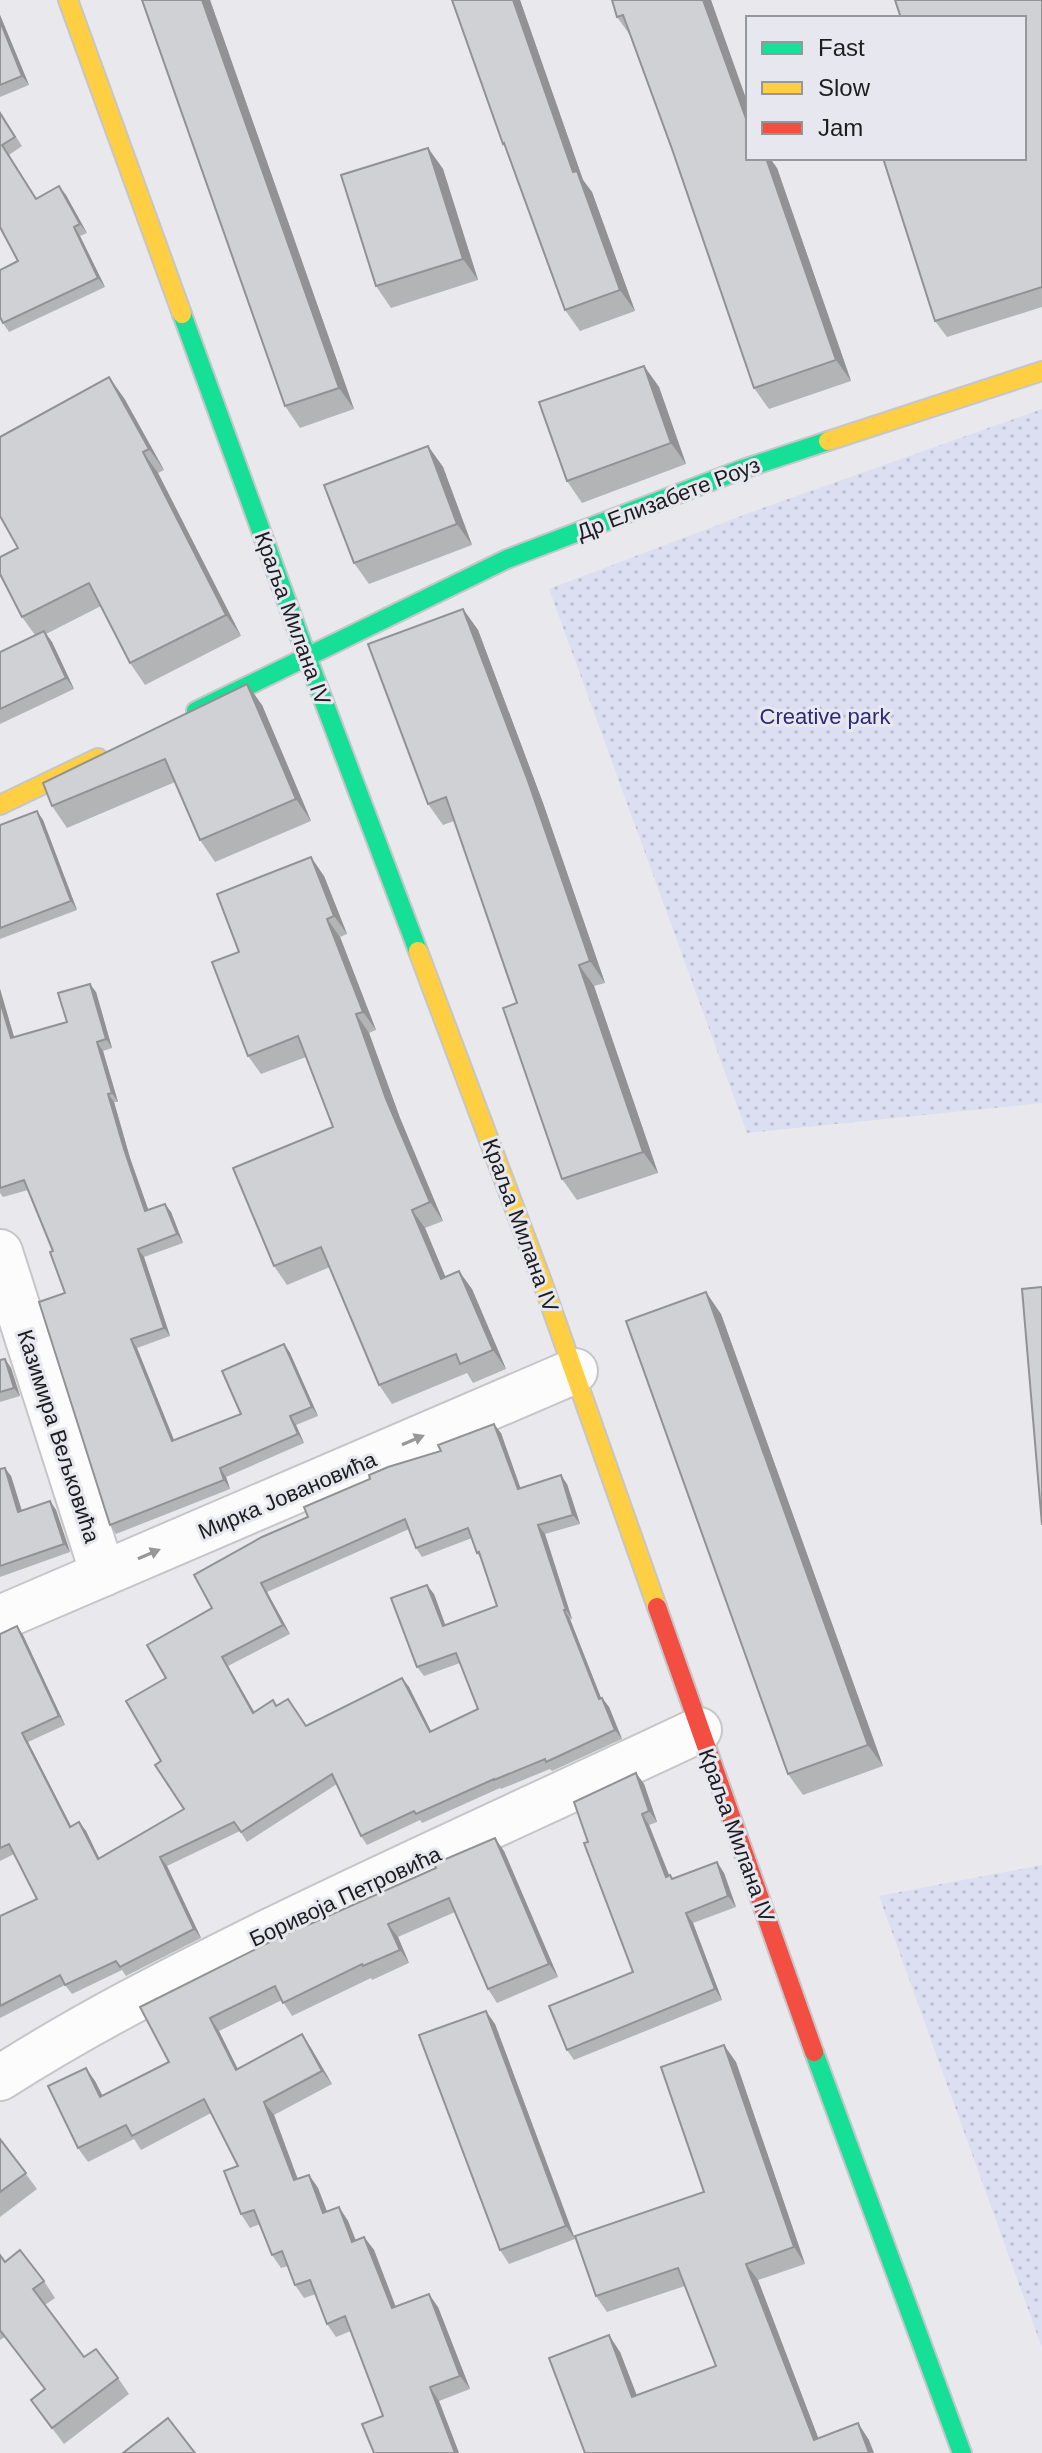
<svg xmlns="http://www.w3.org/2000/svg" width="1042" height="2453" font-family="Arial,sans-serif">
<style>
.park{fill:url(#park-dots)}
.lines{fill:none;stroke-linecap:round;stroke-linejoin:round}
.street-casing{stroke:#c6c6c9;stroke-width:48}
.fast-casing{stroke:#c6c6c9;stroke-width:22}
.slow-casing{stroke:#c6c6c9;stroke-width:22}
.jam-casing{stroke:#c6c6c9;stroke-width:22}
.street{stroke:#fcfcfc;stroke-width:44}
.fast{stroke:#16e098;stroke-width:18}
.slow{stroke:#ffcf43;stroke-width:18}
.jam{stroke:#f24e42;stroke-width:18}
.wall{fill:#b3b4b6;fill-rule:evenodd}
.shaded-wall{fill:#929294}
.building{fill:#d0d1d4;stroke:#929294;stroke-width:2;fill-rule:evenodd}
.oneway{fill:#989899}
.labels{text-anchor:middle;stroke-width:6;stroke-linejoin:round;paint-order:stroke}
.street-label{font-size:22px;fill:#1d1d20;stroke:#e7e8ef}
.park-label{font-size:22px;fill:#2b2b73;stroke:#e7e8ef}
</style>
<defs>
<pattern id="park-dots" width="8" height="8" patternUnits="userSpaceOnUse" patternTransform="scale(2)"><rect width="8" height="8" fill="#dcdff2"/><path d="M2 2h.1M6 6h.1" fill="none" stroke="#bcbfcf" stroke-width="1.8" stroke-linecap="round"/></pattern>
</defs>
<rect width="100%" height="100%" fill="#e9e9ed"/>
<g class="park">
<path d="M1042,409V1103L747,1133L549,589L757,510Z"/>
<path d="M1042,1865V2348L879,1896Z"/>
</g>
<g class="lines">
<g class="street-casing">
<g id="street">
<path d="M0,1252L103,1574"/>
<path d="M0,1618L575,1371"/>
<path d="M0,2078C86,2023 175,1978 266,1933C409,1863 555,1798 699,1730"/>
</g>
</g>
<g class="fast-casing">
<g id="fast">
<path d="M182,314L307,657L418,951"/>
<path d="M196,711L507,559L743,469L828,441"/>
<path d="M814,2052L962,2453"/>
</g>
</g>
<g class="slow-casing">
<g id="slow">
<path d="M68,0L182,314"/>
<path d="M828,441L1042,371"/>
<path d="M0,805L98,758"/>
<path d="M418,951L543,1284L657,1607"/>
</g>
</g>
<g class="jam-casing">
<path id="jam" d="M657,1607L814,2052"/>
</g>
<use href="#street" class="street"/>
<use href="#fast" class="fast"/>
<use href="#slow" class="slow"/>
<use href="#jam" class="jam"/>
</g>
<g class="wall">
<path d="M142,0H210L354,409L300,428L285,406Z"/>
<path d="M452,0H520L583,180L592,192L635,311L580,331L565,310L507,149L503,144Z"/>
<path d="M612,0H711L722,34L748,158L777,168L851,381L769,409L754,388L672,149L630,35L617,17Z"/>
<path d="M1042,0V307L947,337L935,321L1024,158V18Z"/>
<path d="M0,15L29,85L0,97Z"/>
<path d="M0,112L22,146L9,155L36,198L59,186L87,233L80,236L105,287L9,332L3,323L18,261L0,227Z"/>
<path d="M428,148L443,169L478,280L391,308L376,286Z"/>
<path d="M644,366L659,387L686,464L582,503L567,481Z"/>
<path d="M124,398L164,470L158,473L241,636L145,685L130,663L101,606L46,634L52,642L74,689L0,724V652L35,635L22,617L18,548Z"/>
<path d="M428,446L443,467L472,545L369,584L354,563Z"/>
<path d="M463,609L478,630L543,803L605,983L594,986L658,1173L577,1200L562,1179L517,1003L454,821L443,825L428,804Z"/>
<path d="M262,705L311,821L215,862L200,840L175,782L67,828L52,806Z"/>
<path d="M37,811L43,820L77,910L0,939V825Z"/>
<path d="M324,876L347,934L340,937L376,1030L369,1033L400,1118L443,1221L425,1228L445,1277L472,1289L506,1369L473,1383L467,1373L392,1404L379,1385L330,1267L287,1285L274,1266L333,1127L306,1057L261,1074L248,1056L239,952Z"/>
<path d="M0,989L14,1037L67,1022L96,992L112,1048L103,1051L118,1102H114L130,1158L148,1210L171,1212L183,1243L144,1257L170,1336L137,1348L174,1440L241,1414L284,1344L290,1353L318,1416L296,1425L304,1443L226,1477L230,1489L116,1534L110,1525L65,1293L53,1251L28,1190L3,1197L0,1193Z"/>
<path d="M721,1314L883,1766L803,1795L788,1774Z"/>
<path d="M5,1359L11,1368L20,1396L0,1402V1360Z"/>
<path d="M501,1433L520,1488L567,1484L580,1524L545,1534L572,1619H570L601,1698H602L609,1707L622,1739L552,1771L550,1769L501,1789L500,1788L422,1823L420,1820L367,1845L361,1836L337,1784L247,1842L240,1831L167,1866L201,1938L126,1976L122,1970L72,1994L65,1985L0,2018V1916L37,1899L14,1854L0,1861V1634L23,1635L65,1725L28,1742L71,1826L79,1822L86,1831L99,1858L184,1809L161,1761L166,1678L212,1608ZM409,1529L416,1548L422,1557L472,1538L477,1553L481,1559L497,1606L445,1625L434,1594L417,1667L424,1676L460,1663L478,1709L431,1731L409,1687L402,1678L306,1726L277,1706L273,1700L254,1712L228,1666L290,1634L267,1592Z"/>
<path d="M0,1468L11,1476L22,1511L50,1501L56,1510L70,1552L0,1577Z"/>
<path d="M636,1773L644,1784L657,1822L649,1825L669,1876L670,1875L673,1879L717,1862L724,1873L736,1907L693,1923L722,2000L574,2060L567,2050L633,1972L588,1842Z"/>
<path d="M504,1851L558,1977L497,2003L488,1989L455,1912L398,1937L409,1963L372,1980L371,1978L292,2016L282,2000L219,2031L238,2069L302,2034L311,2048L332,2084L274,2115L297,2179L309,2175L318,2188L327,2212L339,2207L348,2221L356,2240L364,2237L374,2250L396,2307H438L470,2389L439,2401L459,2453H374L383,2416L351,2331L336,2337L327,2324L316,2294L304,2298L295,2285L288,2266L281,2268L272,2255L260,2224L250,2228L241,2214L238,2166L211,2113L141,2150L134,2139L88,2162L78,2148L95,2081L103,2096L169,2062L140,2007L309,1924Z"/>
<path d="M495,2024L575,2239L509,2264L500,2250Z"/>
<path d="M736,2062L805,2264L758,2280L818,2438L869,2440L585,2453L620,2352L637,2396L716,2366L685,2286L607,2312L596,2296L704,2192Z"/>
<path d="M0,2139L37,2189L0,2217Z"/>
<path d="M0,2255L5,2262L44,2281L55,2298L45,2305L84,2357L118,2378L129,2394L64,2444L31,2400L45,2390L5,2337L0,2340Z"/>
</g>
<g class="shaded-wall">
<path d="M202,0H210L354,409L339,388Z"/>
<path d="M513,0H520L583,180L592,192L635,311L620,290L573,172Z"/>
<path d="M703,0H711L748,104V124Z"/>
<path d="M0,15L29,85L22,76L0,21Z"/>
<path d="M428,148L443,169L478,280L463,259Z"/>
<path d="M764,158H770L777,168L851,381L836,360Z"/>
<path d="M59,186L66,195L87,233L80,224Z"/>
<path d="M74,227L80,236L105,287L98,278Z"/>
<path d="M644,366L659,387L686,464L671,443Z"/>
<path d="M109,377L124,398L164,470L149,449Z"/>
<path d="M428,446L443,467L472,545L457,524Z"/>
<path d="M143,452L158,473L241,636L226,615Z"/>
<path d="M463,609L478,630L543,803L605,983L590,961Z"/>
<path d="M44,631L52,642L74,689L66,678Z"/>
<path d="M247,684L262,705L311,821L296,799Z"/>
<path d="M37,811L43,820L77,910L71,901Z"/>
<path d="M311,857L324,876L347,934L334,916Z"/>
<path d="M327,919L340,937L376,1030L363,1012Z"/>
<path d="M579,965L594,986L658,1173L643,1152Z"/>
<path d="M90,984L96,992L112,1048L106,1039Z"/>
<path d="M0,989L17,1047L11,1038L0,1001Z"/>
<path d="M356,1014L369,1033L400,1118L443,1221L430,1202L386,1099Z"/>
<path d="M97,1042L103,1051L118,1102L112,1093Z"/>
<path d="M108,1094L114,1102L130,1158L152,1220L145,1211L124,1149Z"/>
<path d="M165,1204L171,1212L183,1243L177,1234Z"/>
<path d="M412,1210L425,1228L454,1297L441,1279Z"/>
<path d="M138,1249L144,1257L170,1336L164,1328Z"/>
<path d="M459,1271L472,1289L506,1369L493,1350Z"/>
<path d="M706,1292L721,1314L883,1766L868,1745Z"/>
<path d="M131,1339L137,1348L178,1450L172,1441Z"/>
<path d="M284,1344L290,1353L318,1416L312,1407Z"/>
<path d="M5,1359L11,1368L20,1396L14,1388Z"/>
<path d="M290,1416L296,1425L304,1443L298,1434Z"/>
<path d="M494,1424L501,1433L524,1498L518,1489Z"/>
<path d="M5,1468L11,1476L25,1521L18,1512Z"/>
<path d="M220,1468L226,1477L230,1489L224,1480Z"/>
<path d="M561,1475L567,1484L580,1524L573,1515Z"/>
<path d="M50,1501L56,1510L70,1552L64,1544Z"/>
<path d="M538,1525L545,1534L572,1619L566,1610Z"/>
<path d="M261,1583L267,1592L290,1634L283,1625Z"/>
<path d="M427,1585L434,1594L449,1635L443,1626Z"/>
<path d="M564,1610L570,1619L605,1708L599,1699Z"/>
<path d="M17,1626L23,1635L65,1725L59,1716Z"/>
<path d="M222,1657L228,1666L260,1722L253,1713Z"/>
<path d="M402,1678L409,1687L436,1741L430,1732Z"/>
<path d="M602,1698L609,1707L622,1739L615,1730Z"/>
<path d="M22,1733L28,1742L76,1836L70,1827Z"/>
<path d="M636,1773L644,1784L657,1822L649,1811Z"/>
<path d="M642,1814L649,1825L674,1887L666,1877Z"/>
<path d="M79,1822L86,1831L104,1868L98,1859Z"/>
<path d="M495,1838L504,1851L558,1977L549,1964Z"/>
<path d="M160,1857L167,1866L201,1938L194,1929Z"/>
<path d="M717,1862L724,1873L736,1907L728,1896Z"/>
<path d="M686,1913L693,1923L722,2000L715,1989Z"/>
<path d="M388,1924L398,1937L409,1963L400,1950Z"/>
<path d="M486,2011L495,2024L575,2239L566,2226Z"/>
<path d="M210,2018L219,2031L245,2084L236,2070Z"/>
<path d="M302,2034L311,2048L332,2084L322,2071Z"/>
<path d="M724,2045L736,2062L805,2264L794,2247Z"/>
<path d="M86,2068L95,2081L110,2111L100,2097Z"/>
<path d="M264,2102L274,2115L303,2193L294,2180Z"/>
<path d="M309,2175L318,2188L333,2227L323,2213Z"/>
<path d="M339,2207L348,2221L361,2255L352,2242Z"/>
<path d="M364,2237L374,2250L401,2321L392,2308Z"/>
<path d="M746,2264L758,2280L824,2453L814,2440Z"/>
<path d="M429,2294L438,2307L470,2389L460,2376Z"/>
<path d="M609,2335L620,2352L644,2414L632,2397Z"/>
<path d="M430,2387L439,2401L459,2453H455Z"/>
<path d="M858,2423L869,2440L874,2453H869Z"/>
</g>
<g class="building">
<path d="M142,0H202L339,388L285,406Z"/>
<path d="M452,0H513L573,172L577,171L620,290L565,310L504,143L503,144Z"/>
<path d="M612,0H703L748,124V158H766L836,360L754,388L672,149L623,15L617,17Z"/>
<path d="M895,0H1042V287L935,321L883,158H1024V18H901Z"/>
<path d="M0,21L22,76L0,85Z"/>
<path d="M0,113L15,137L2,145L36,199L59,186L80,224L74,227L98,278L3,323L0,317V270L18,261L0,227Z"/>
<path d="M428,148L463,259L376,286L341,175Z"/>
<path d="M644,366L671,443L567,481L539,402Z"/>
<path d="M109,377L149,449L143,452L226,615L130,663L89,583L22,617L0,574V557L18,548L0,516V437Z"/>
<path d="M428,446L457,524L354,563L324,485Z"/>
<path d="M463,609L528,781L590,961L579,965L643,1152L562,1179L503,1008L517,1003L446,797L428,804L368,644Z"/>
<path d="M44,631L66,678L0,709V652Z"/>
<path d="M247,684L296,799L200,840L165,759L52,806L43,783Z"/>
<path d="M37,811L71,901L0,928V825Z"/>
<path d="M311,857L334,916L327,919L363,1012L356,1014L386,1099L430,1202L412,1210L441,1279L459,1271L493,1350L460,1364L456,1354L379,1385L321,1247L274,1266L233,1168L333,1127L298,1036L248,1056L212,962L239,952L217,894Z"/>
<path d="M90,984L106,1039L97,1042L112,1093L108,1094L124,1149L145,1211L165,1204L177,1234L138,1249L164,1328L131,1339L172,1441L241,1414L222,1371L284,1344L312,1407L290,1416L298,1434L220,1468L224,1480L110,1525L39,1302L65,1293L50,1252L53,1251L24,1180L0,1188V1001L11,1038L67,1022L58,993Z"/>
<path d="M1042,1287V1525L1022,1289Z"/>
<path d="M706,1292L868,1745L788,1774L626,1321Z"/>
<path d="M5,1359L14,1388L0,1392V1360Z"/>
<path d="M494,1424L518,1489L561,1475L573,1515L538,1525L566,1610H564L599,1699L602,1698L615,1730L546,1762L545,1759L494,1780V1779L416,1814L414,1811L361,1836L332,1774L241,1832L234,1822L160,1857L194,1929L120,1967L116,1961L65,1985L60,1975L0,2006V1916L37,1899L9,1844L0,1848V1634L17,1626L59,1716L22,1733L70,1827L79,1822L98,1859L184,1809L155,1765L161,1761L126,1701L166,1678L147,1645L212,1608L194,1575L262,1537L308,1517L304,1507L370,1479L369,1475L388,1467L441,1451L438,1445ZM405,1519L416,1548L468,1528L477,1553L479,1552L497,1606L443,1626L427,1585L391,1598L417,1667L456,1653L478,1709L430,1732L402,1678L306,1726L288,1699L276,1706L273,1700L253,1713L222,1657L283,1625L261,1583Z"/>
<path d="M5,1468L18,1512L50,1501L64,1544L0,1566V1469Z"/>
<path d="M636,1773L649,1811L642,1814L666,1877L670,1875L672,1879L717,1862L728,1896L686,1913L715,1989L567,2050L549,2006L633,1972L584,1843L588,1842L574,1802Z"/>
<path d="M495,1838L549,1964L488,1989L449,1898L388,1924L400,1950L363,1966L362,1964L283,2003L275,1986L210,2018L236,2070L302,2034L322,2071L264,2102L294,2180L309,2175L323,2213L339,2207L352,2242L364,2237L392,2308L429,2294L460,2376L430,2387L455,2453H374L362,2424L383,2416L345,2316L327,2324L310,2280L295,2285L282,2251L272,2255L254,2210L241,2214L224,2171L238,2166L204,2099L132,2136L126,2125L78,2148L48,2086L86,2068L100,2097L169,2062L140,2007L308,1923V1925L436,1868L434,1864Z"/>
<path d="M486,2011L566,2226L500,2250L419,2035Z"/>
<path d="M724,2045L794,2247L746,2264L814,2440L858,2423L869,2453H585L549,2358L609,2335L632,2397L716,2366L678,2268L596,2296L575,2236L704,2192L661,2067Z"/>
<path d="M0,2139L26,2173L0,2192Z"/>
<path d="M20,2250L44,2281L33,2289L84,2357L96,2349L118,2378L52,2428L31,2400L45,2389L0,2330V2255L5,2262Z"/>
<path d="M168,2418L195,2453H123Z"/>
</g>
<defs><path id="oneway-solid" d="M-6-.8H1V-3.2L6.5 0L1 3.2V.8H-6Z" transform="scale(2)"/></defs>
<g class="oneway">
<use href="#oneway-solid" transform="translate(413 1440) rotate(-23)"/>
<use href="#oneway-solid" transform="translate(149 1554) rotate(-23)"/>
</g>
<g class="labels">
<g class="street-label">
<text transform="translate(668 498) rotate(-21)" y="8">Др Елизабете Роуз</text>
<text transform="translate(293 618) rotate(70)" y="8">Краља Милана IV</text>
<text transform="translate(521 1225) rotate(70)" y="8">Краља Милана IV</text>
<text transform="translate(59 1436) rotate(72)" y="8">Казимира Вељковића</text>
<text transform="translate(287 1495) rotate(-23)" y="8">Мирка Јовановића</text>
<text transform="translate(737 1835) rotate(70)" y="8">Краља Милана IV</text>
<text transform="translate(345 1896) rotate(-25)" y="8">Боривоја Петровића</text>
</g>
<g class="park-label">
<text x="825" y="724">Creative park</text>
</g>
</g>
<rect x="746" y="16" width="280" height="144" fill="#e7e8ef" stroke="#96979c" stroke-width="2"/>
<rect x="762" y="42" width="40" height="12" fill="#16e098" stroke="#96979c" stroke-width="2"/>
<text x="818" y="56" font-size="24" fill="#1d1d20">Fast</text>
<rect x="762" y="82" width="40" height="12" fill="#ffcf43" stroke="#96979c" stroke-width="2"/>
<text x="818" y="96" font-size="24" fill="#1d1d20">Slow</text>
<rect x="762" y="122" width="40" height="12" fill="#f24e42" stroke="#96979c" stroke-width="2"/>
<text x="818" y="136" font-size="24" fill="#1d1d20">Jam</text>
</svg>
